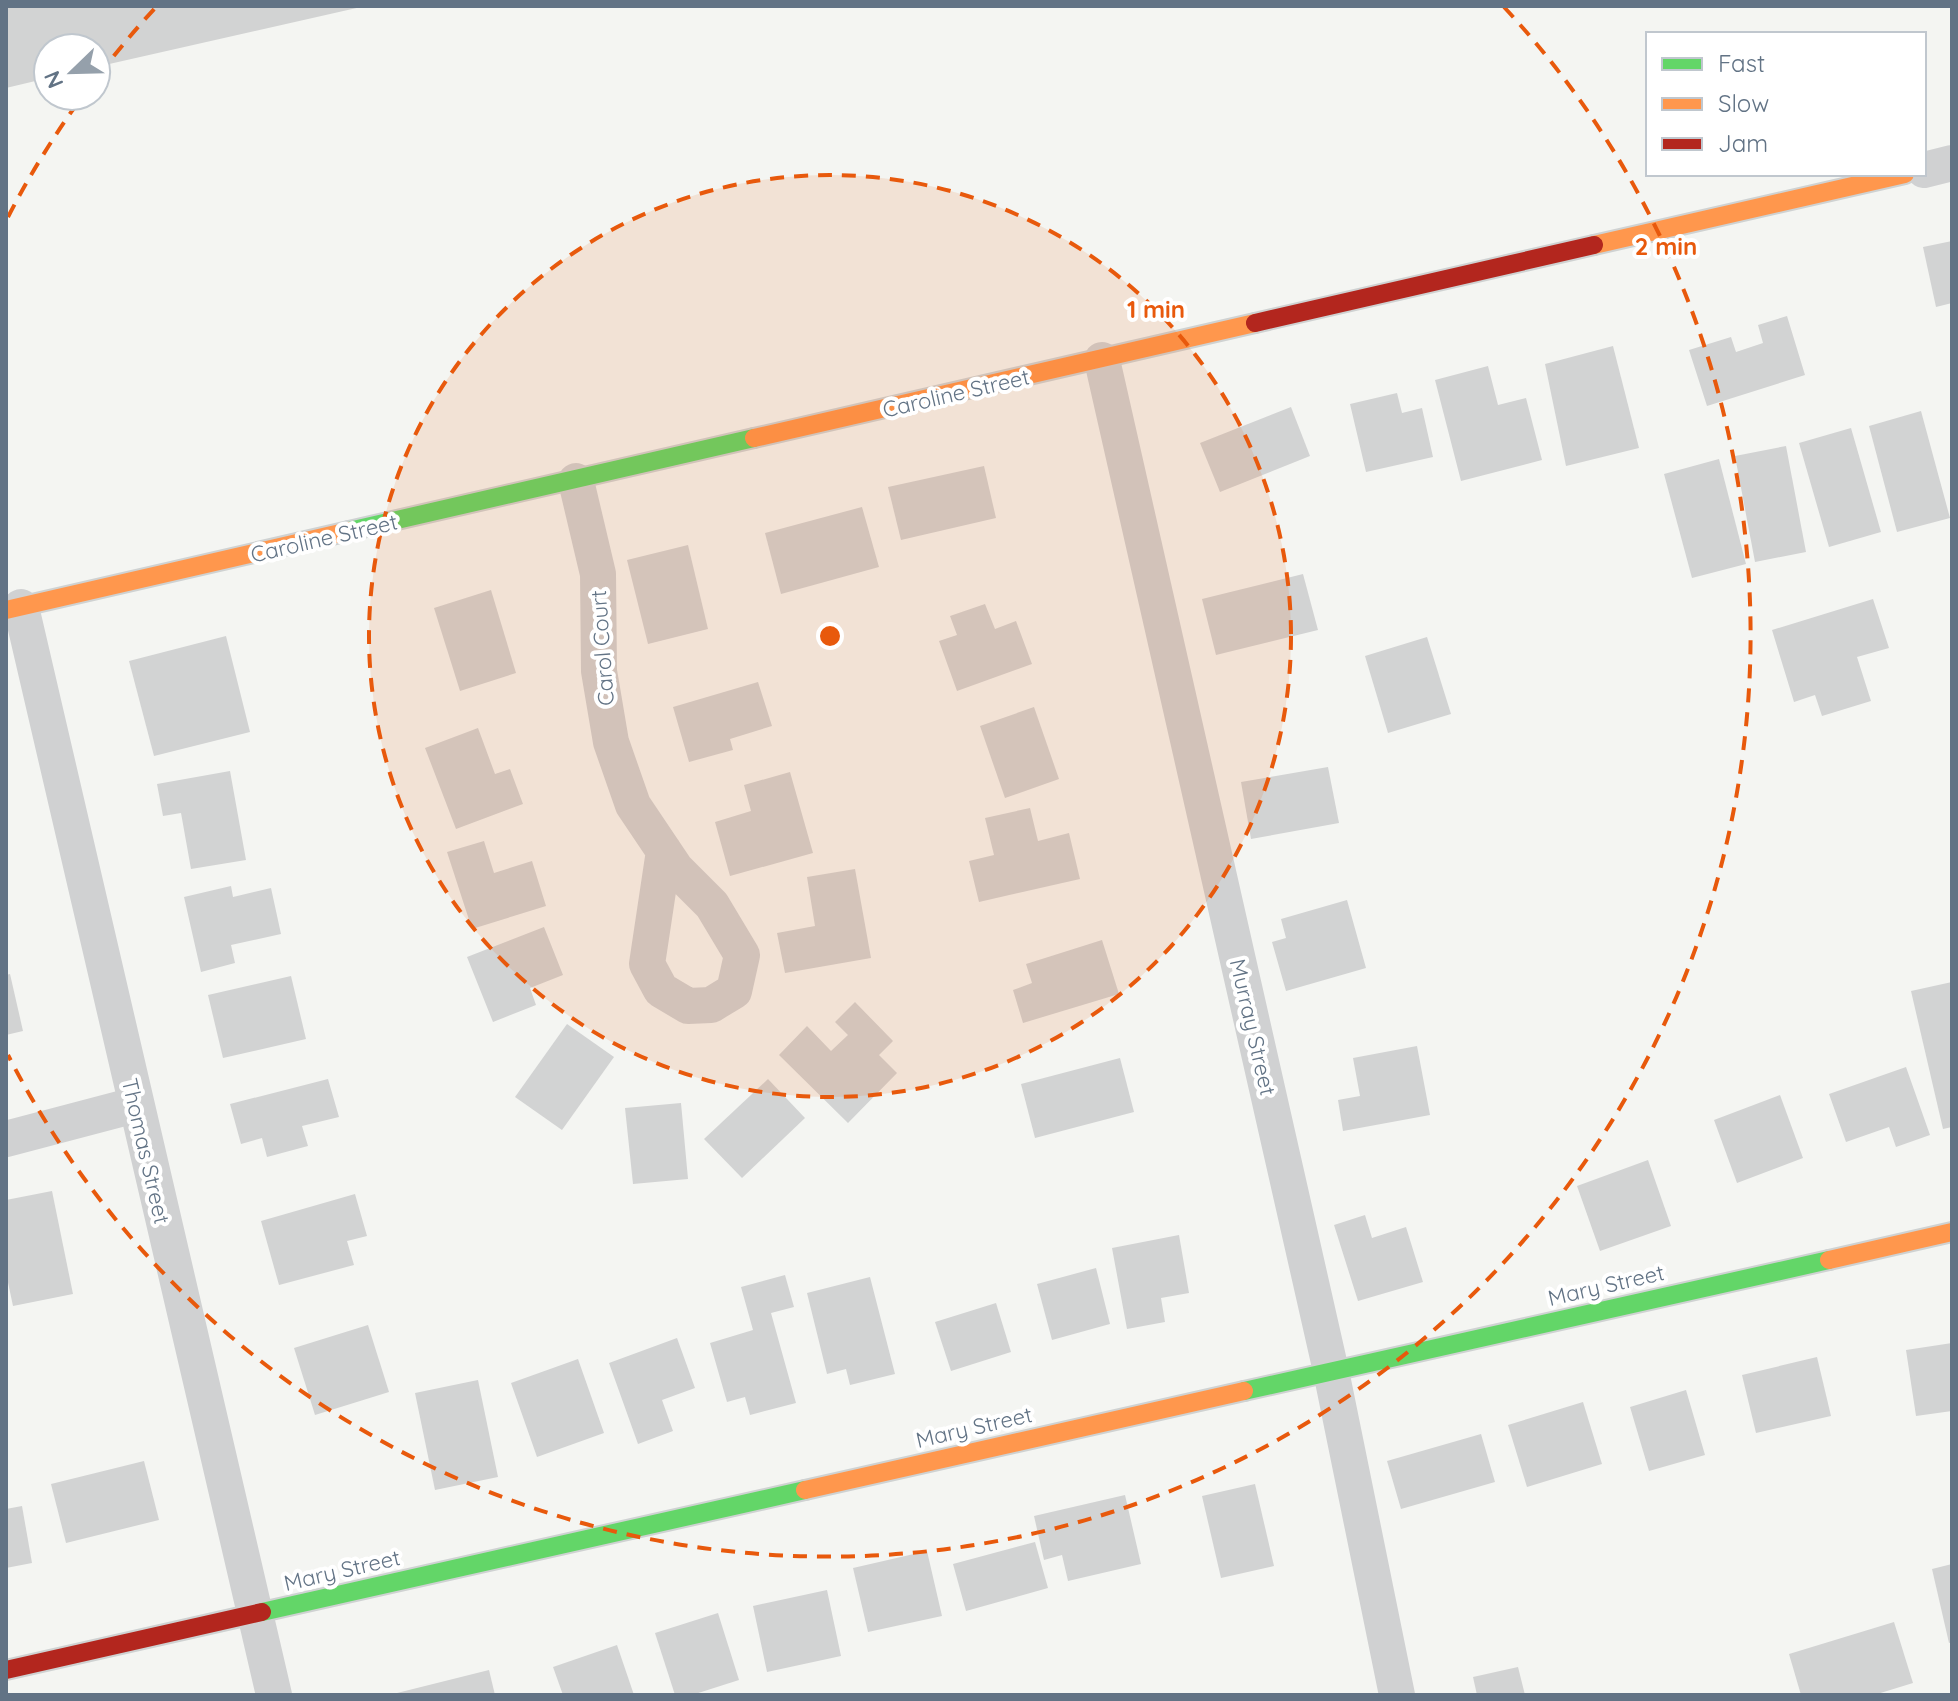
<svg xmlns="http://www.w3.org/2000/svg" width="1958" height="1701" font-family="Quicksand,sans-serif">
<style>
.building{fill:#d2d3d3}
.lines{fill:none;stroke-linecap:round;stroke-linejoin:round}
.fast-casing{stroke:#cfd2d2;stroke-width:22}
.slow-casing{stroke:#cfd2d2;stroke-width:22}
.jam-casing{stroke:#cfd2d2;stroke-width:22}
.street{stroke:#d0d1d2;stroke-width:36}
.fast{stroke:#63d668;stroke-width:18}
.slow{stroke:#ff974d;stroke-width:18}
.jam{stroke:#b3261e;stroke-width:18}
.ring{fill:none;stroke:#e8590c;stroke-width:4;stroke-dasharray:14 10}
.labels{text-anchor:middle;stroke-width:8;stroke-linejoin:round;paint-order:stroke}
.street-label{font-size:22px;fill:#627385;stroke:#fff}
.centre{fill:#e8590c;stroke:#fff;stroke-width:4}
.ring-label{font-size:24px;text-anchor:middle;font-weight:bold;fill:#e8590c;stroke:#fff;stroke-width:8;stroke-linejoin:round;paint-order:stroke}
</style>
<rect width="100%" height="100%" fill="#f4f5f2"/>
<g class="building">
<path d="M6,6H361V7L96,67V48H48V78L6,88Z"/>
<path d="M1952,241V303L1936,307L1923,247Z"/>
<path d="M1787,316L1805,375L1707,406L1689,350L1731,337L1736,352L1763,343L1758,325Z"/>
<path d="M1613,346L1639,448L1566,466L1545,364Z"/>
<path d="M1488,366L1498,405L1526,398L1542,460L1461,481L1435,380Z"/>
<path d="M1397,393L1402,413L1422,408L1433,457L1366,472L1350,404Z"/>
<path d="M1291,407L1310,456L1220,492L1200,443Z"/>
<path d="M1921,411L1950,518L1897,532L1869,426Z"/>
<path d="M1851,428L1881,532L1829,547L1799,443Z"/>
<path d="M1786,446L1806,552L1755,562L1735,456Z"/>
<path d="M1719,459L1746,564L1692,578L1664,474Z"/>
<path d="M984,466L996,518L901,540L888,487Z"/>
<path d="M862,507L879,567L781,594L765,533Z"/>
<path d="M688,545L708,629L648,644L627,560Z"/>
<path d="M1303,574L1318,630L1216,655L1202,599Z"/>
<path d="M491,590L516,673L460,691L434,608Z"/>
<path d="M1873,599L1889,648L1857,657L1871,701L1822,716L1815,695L1794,702L1772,630Z"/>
<path d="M985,604L995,629L1016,621L1032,664L957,691L939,641L957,635L950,616Z"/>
<path d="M226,636L250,732L154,756L129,661Z"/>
<path d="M1427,637L1451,714L1388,733L1365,656Z"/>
<path d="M758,682L772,726L730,739L733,750L689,762L673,707Z"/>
<path d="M1034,707L1059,779L1005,798L980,726Z"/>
<path d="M478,728L495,774L510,769L523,804L456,829L425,748Z"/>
<path d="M1328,767L1339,823L1251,839L1241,782Z"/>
<path d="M230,771L246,860L191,869L181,813L163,816L157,784Z"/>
<path d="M790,772L813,853L730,876L715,822L751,811L744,785Z"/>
<path d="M1030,808L1038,841L1069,833L1080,879L979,902L969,861L994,855L985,818Z"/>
<path d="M484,841L494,873L532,861L546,906L472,929L447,852Z"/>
<path d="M855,869L871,958L785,973L777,933L815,926L807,877Z"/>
<path d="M231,886L233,897L271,888L281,934L231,945L235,963L201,972L184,897Z"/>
<path d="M1347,900L1366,968L1286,991L1272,942L1286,938L1281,919Z"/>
<path d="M544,927L563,975L530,988L536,1005L493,1022L467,957Z"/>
<path d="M1102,940L1119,994L1023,1023L1013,990L1032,983L1026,964Z"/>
<path d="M10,974L23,1031L6,1035V975Z"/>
<path d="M291,976L306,1039L223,1058L208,995Z"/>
<path d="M1952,982V1127L1943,1129L1911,991Z"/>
<path d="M855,1002L893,1041L879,1055L897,1073L848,1123L779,1055L807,1026L831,1051L848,1035L835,1022Z"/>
<path d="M567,1024L614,1057L562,1130L515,1097Z"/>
<path d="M1417,1046L1430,1115L1343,1131L1338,1100L1360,1096L1353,1058Z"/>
<path d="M1120,1058L1134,1112L1035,1138L1021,1084Z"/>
<path d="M1906,1067L1930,1135L1896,1147L1889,1127L1846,1142L1829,1094Z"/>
<path d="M328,1079L339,1117L302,1126L308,1146L267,1157L262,1138L241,1144L230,1104Z"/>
<path d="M768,1079L805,1118L742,1178L704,1139Z"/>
<path d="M1780,1095L1803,1158L1737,1183L1714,1120Z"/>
<path d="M681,1103L688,1179L633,1184L625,1108Z"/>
<path d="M1648,1160L1671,1226L1600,1251L1577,1186Z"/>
<path d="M52,1191L73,1294L13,1306L6,1273V1200Z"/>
<path d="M355,1194L367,1236L347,1241L354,1265L279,1285L261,1221Z"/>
<path d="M1365,1215L1372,1238L1406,1227L1423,1282L1358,1301L1334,1225Z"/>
<path d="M1179,1235L1189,1293L1161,1298L1165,1322L1127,1329L1112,1248Z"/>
<path d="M1096,1268L1110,1324L1052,1340L1037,1284Z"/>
<path d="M785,1275L794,1307L771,1313L796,1403L750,1415L745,1397L727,1402L710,1343L753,1330L741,1287Z"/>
<path d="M870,1277L895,1374L850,1385L846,1369L827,1374L807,1293Z"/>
<path d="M996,1303L1011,1352L951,1371L935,1322Z"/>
<path d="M368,1325L389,1392L315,1415L294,1348Z"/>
<path d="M677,1338L695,1388L662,1400L673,1431L638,1444L609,1363Z"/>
<path d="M1952,1343V1411L1916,1416L1906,1350Z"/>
<path d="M1817,1357L1831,1416L1756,1433L1742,1375Z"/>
<path d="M578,1359L604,1433L537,1457L511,1383Z"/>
<path d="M478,1380L498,1477L435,1490L415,1393Z"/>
<path d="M1686,1390L1705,1455L1649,1471L1630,1407Z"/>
<path d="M1583,1402L1602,1464L1527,1487L1508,1425Z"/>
<path d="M1481,1434L1495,1482L1401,1509L1387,1461Z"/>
<path d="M144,1461L159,1520L66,1543L51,1484Z"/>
<path d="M1255,1484L1274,1566L1221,1578L1202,1496Z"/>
<path d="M1125,1495L1141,1564L1068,1581L1062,1555L1044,1560L1034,1516Z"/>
<path d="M22,1506L32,1563L6,1568V1509Z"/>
<path d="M1035,1542L1048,1588L966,1611L953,1564Z"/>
<path d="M927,1551L942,1616L868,1632L853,1568Z"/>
<path d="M1952,1564V1642L1949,1643L1932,1569Z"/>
<path d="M827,1590L841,1656L767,1672L753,1606Z"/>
<path d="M718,1613L739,1680L692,1695H675L655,1633Z"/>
<path d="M1894,1622L1913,1683L1874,1695H1801L1789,1654Z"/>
<path d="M617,1645L634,1695H563L553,1667Z"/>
<path d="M1518,1667L1525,1695H1477L1473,1677Z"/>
<path d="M489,1670L495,1695H393V1694Z"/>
</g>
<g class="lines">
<g class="fast-casing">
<g id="fast">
<path d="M349,531L754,438"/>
<path d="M1244,1391L1829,1260"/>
<path d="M262,1612L805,1490"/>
</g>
</g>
<g class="slow-casing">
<g id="slow">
<path d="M1594,245L1905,174"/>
<path d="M754,438L1255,323"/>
<path d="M6,610L349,531"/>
<path d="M1829,1260L1952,1232"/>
<path d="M805,1490L1244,1391"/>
</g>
</g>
<g class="jam-casing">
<g id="jam">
<path d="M1255,323L1594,245"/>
<path d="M6,1670L262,1612"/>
</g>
</g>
<g class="street">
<path d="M1924,170L1952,163"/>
<path d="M1102,360L1331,1371L1397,1695"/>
<path d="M576,481L598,574L599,671L611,742L633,805L676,869L712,905L742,955L734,991L711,1005L688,1006L661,990L647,964L664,851"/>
<path d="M21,607L274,1695"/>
<path d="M6,1139L135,1105"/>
</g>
<use href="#fast" class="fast"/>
<use href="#slow" class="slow"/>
<use href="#jam" class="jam"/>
</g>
<circle cx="830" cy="636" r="461" fill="#e8590c" fill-opacity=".12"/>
<g class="ring">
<circle cx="830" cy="636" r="461"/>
<path d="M8 217A922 922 0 0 1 79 101M99 75A922 922 0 0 1 156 7M1504 7A922 922 0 1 1 8 1055"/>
</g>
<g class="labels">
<g class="street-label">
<text transform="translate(956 393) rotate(-13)" y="8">Caroline Street</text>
<text transform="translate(324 538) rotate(-13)" y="8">Caroline Street</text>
<text transform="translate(602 648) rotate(-94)" y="8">Carol Court</text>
<text transform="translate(1253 1027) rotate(77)" y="8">Murray Street</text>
<text transform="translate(146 1151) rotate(77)" y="8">Thomas Street</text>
<text transform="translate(1606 1285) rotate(-13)" y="8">Mary Street</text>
<text transform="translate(974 1427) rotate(-13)" y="8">Mary Street</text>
<text transform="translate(342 1570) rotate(-13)" y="8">Mary Street</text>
</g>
</g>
<circle cx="830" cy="636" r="12" class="centre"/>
<g class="ring-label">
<text x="1666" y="255">2 min</text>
<text x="1156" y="318">1 min</text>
</g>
<rect width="1958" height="1701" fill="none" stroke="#627385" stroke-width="16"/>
<rect x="1646" y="32" width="280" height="144" fill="#ffffff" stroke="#c0c7ce" stroke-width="2"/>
<rect x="1662" y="58" width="40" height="12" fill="#63d668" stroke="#c0c7ce" stroke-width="2"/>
<text x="1718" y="72" font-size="24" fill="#627385">Fast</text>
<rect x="1662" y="98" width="40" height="12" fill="#ff974d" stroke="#c0c7ce" stroke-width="2"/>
<text x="1718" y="112" font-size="24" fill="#627385">Slow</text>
<rect x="1662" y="138" width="40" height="12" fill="#b3261e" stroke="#c0c7ce" stroke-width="2"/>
<text x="1718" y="152" font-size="24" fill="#627385">Jam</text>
<g transform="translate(72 72) rotate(247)"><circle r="38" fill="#ffffff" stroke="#c0c7ce" stroke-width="2"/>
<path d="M0-6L14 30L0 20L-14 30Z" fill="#95a0ab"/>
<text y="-12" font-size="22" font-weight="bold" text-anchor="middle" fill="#627385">N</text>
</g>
</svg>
